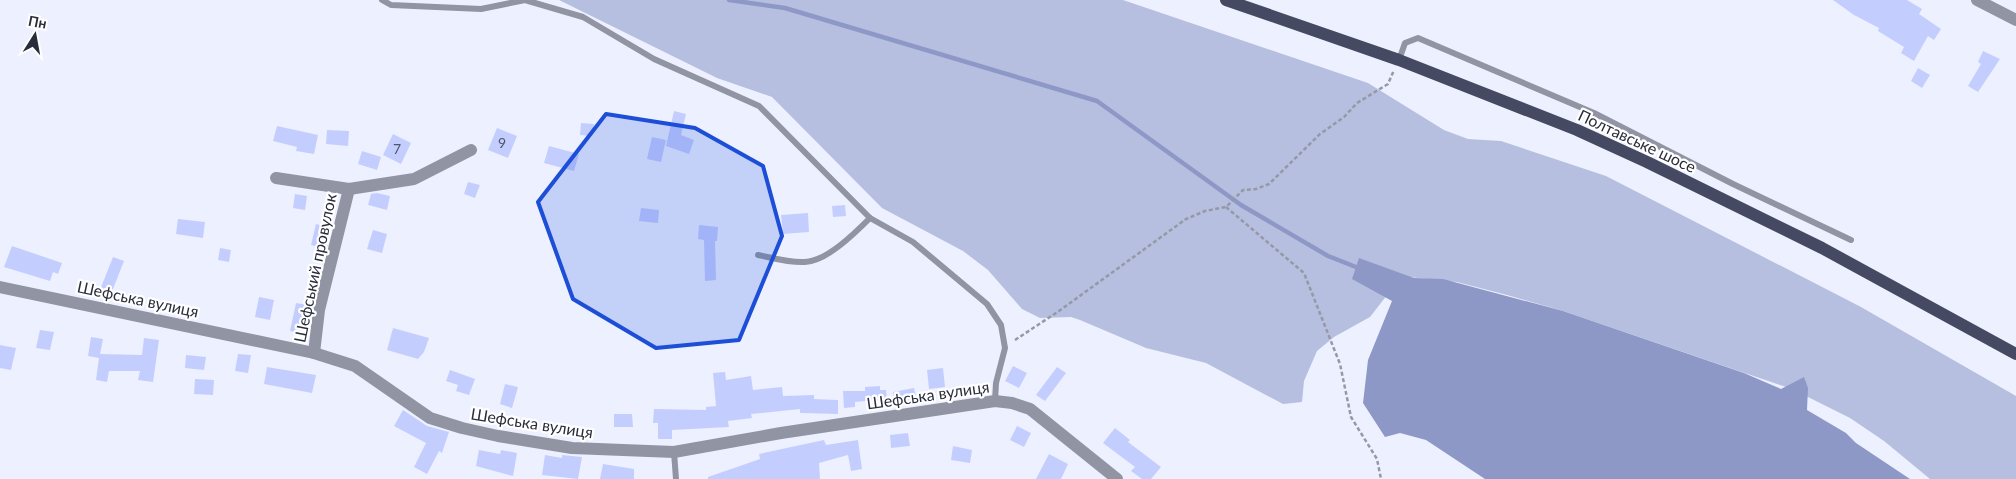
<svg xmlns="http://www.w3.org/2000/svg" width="2016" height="479" font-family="Lato,sans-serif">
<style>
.green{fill:#b7bfe0}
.water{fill:#8e98c6}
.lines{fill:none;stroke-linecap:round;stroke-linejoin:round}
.stream{stroke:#8e98c6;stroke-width:4.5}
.building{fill:#c3ceff}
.path{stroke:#9599a6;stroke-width:2.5;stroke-dasharray:4 2.5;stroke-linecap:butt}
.service{stroke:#9195a3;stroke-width:6}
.minor{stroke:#9195a3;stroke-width:12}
.tertiary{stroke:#9195a3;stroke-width:12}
.primary{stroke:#454a62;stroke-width:12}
.marked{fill:#1d4ed8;fill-opacity:0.2;stroke:#1d4ed8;stroke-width:4;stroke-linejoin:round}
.labels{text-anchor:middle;stroke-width:4.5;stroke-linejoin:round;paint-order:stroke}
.number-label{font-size:14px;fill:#50556b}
.street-label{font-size:16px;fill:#2a2d3a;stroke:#fff}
</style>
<rect width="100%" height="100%" fill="#edf1ff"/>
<path class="green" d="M559,0H1123L1368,83L1444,130L1468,139L1501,141L1606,176L1861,307L2016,396V479H1930L1884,441L1850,418L1792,389L1563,311L1507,295L1457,282L1408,277L1391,290L1370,317L1334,337L1317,351L1304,381L1302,402L1283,404L1206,363L1146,348L1080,320L1071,317L1040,318L1022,309L988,270L963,251L882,208L772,97L717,78Z"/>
<path class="water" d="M1359,258L1414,278L1443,279L1563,311L1744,373L1781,389L1804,377L1808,388L1807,410L1846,433L1856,443L1910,479H1485L1426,440L1400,433L1385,437L1363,403L1368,360L1392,301L1352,279Z"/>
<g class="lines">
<path class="stream" d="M729,0L785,8L1097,101L1241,205L1328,256L1361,269"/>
</g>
<g class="building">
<path d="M1833,0H1907L1922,9L1919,14L1941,29L1934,40L1928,36L1914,61L1901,53L1904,47L1878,31L1879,28L1854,15Z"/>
<path d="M1983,51L2000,59L1978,92L1968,86L1981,64L1978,62Z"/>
<path d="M1918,68L1930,75L1922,88L1911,81Z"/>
<path d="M674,111L686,114L681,135L694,140L689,154L666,146Z"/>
<path d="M581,123L594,124L592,136L580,135Z"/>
<path d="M277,126L318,135L314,154L296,151L297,147L273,141Z"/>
<path d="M497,128L517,136L508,158L488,150Z"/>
<path d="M327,130L349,131L348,146L326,144Z"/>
<path d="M393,134L411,143L401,164L383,155Z"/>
<path d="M652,137L666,140L661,162L647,159Z"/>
<path d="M549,146L579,154L574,171L544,163Z"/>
<path d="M362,151L381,157L377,170L358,164Z"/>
<path d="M468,182L480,185L475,198L464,194Z"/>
<path d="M377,193L390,196L387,210L368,205L371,194Z"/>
<path d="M295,194L307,196L305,210L293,208Z"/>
<path d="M845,205L846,216L833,217L832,206Z"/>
<path d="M641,208L659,210L658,223L639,221Z"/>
<path d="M808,213L809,232L783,234L781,215Z"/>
<path d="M178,219L205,222L203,238L176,234Z"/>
<path d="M316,224L331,228L326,249L311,245Z"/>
<path d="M699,225L718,227L717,241H715L716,280L705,281L704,240L698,239Z"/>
<path d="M373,230L387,234L382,253L367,249Z"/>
<path d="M12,246L62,263L58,274L53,272L50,281L4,267Z"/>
<path d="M220,248L231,250L229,262L218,260Z"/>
<path d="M113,257L124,261L109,299L98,295Z"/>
<path d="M259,297L274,300L270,320L255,317Z"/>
<path d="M296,303L308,305L302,334L290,331Z"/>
<path d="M393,328L429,338L424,352L418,359L387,350Z"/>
<path d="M40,330L54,332L50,350L36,348Z"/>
<path d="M91,337L103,339L100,354L142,355L144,338L159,340L153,382L138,380L140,371H109L107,382L96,380L99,358L88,356Z"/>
<path d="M0,345L16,348L11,370L0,368Z"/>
<path d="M238,354L251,355L248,373L235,371Z"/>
<path d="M186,355L206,357L204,370L185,368Z"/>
<path d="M1013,366L1027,373L1019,388L1005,381Z"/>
<path d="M267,367L316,375L312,393L264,384Z"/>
<path d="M1057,367L1066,373L1045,401L1036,395Z"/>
<path d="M943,368L945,387L929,389L927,370Z"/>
<path d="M450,370L475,379L469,395L456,391L458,385L446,381Z"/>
<path d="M725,372L726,380L751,376L753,390L782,387L783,396L814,395V399L838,400V414L800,413V409L751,414L752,418L728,421L729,427L672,430V439H658V423H653L654,409L706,410V407L716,406L713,373Z"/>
<path d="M195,379L214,380L213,395L194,394Z"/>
<path d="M505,384L518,387L512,408L500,404Z"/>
<path d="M880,386V390H886L887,399L855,402V407L844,408L843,391H865V387Z"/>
<path d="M914,388L917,401L895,405L893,392Z"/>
<path d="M403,410L427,426L449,432L442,453L439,451L427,474L414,467L426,443L394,426Z"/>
<path d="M614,414H632L633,427H614Z"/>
<path d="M1017,426L1031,433L1024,447L1010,440Z"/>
<path d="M1115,428L1130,440L1128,442L1161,467L1151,479H1142L1131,471L1135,467L1103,443Z"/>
<path d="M908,433L910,446L891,448L890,435Z"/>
<path d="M824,440L826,445L858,440L862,469L851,471L848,455L819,463L820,479H708V477L760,459L759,454Z"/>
<path d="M953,446L972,450L970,463L951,460Z"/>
<path d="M479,450L500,454L501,450L517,453L513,476L476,466Z"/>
<path d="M1049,454L1068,464L1061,479H1036Z"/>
<path d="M545,455L562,458V455L582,457L578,479L542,475Z"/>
<path d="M603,464L634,469V479H600Z"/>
</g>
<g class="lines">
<g class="path">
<path d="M1226,207L1304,273L1340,364L1351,417L1377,459L1381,479"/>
<path d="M1015,340L1059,311L1186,219L1205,211L1226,207L1243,190L1256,189L1269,184L1320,134L1344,117L1357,103L1388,84L1394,70"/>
</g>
<g class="service">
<path d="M382,0L391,5L481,9L525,0L583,17L654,59L759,106L870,218L913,242L987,304L1001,325L1005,348L996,383L995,401"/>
<path d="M1399,60L1405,43L1418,38L1594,113L1733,184L1851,240"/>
<path d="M758,255C773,258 789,263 805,262C827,261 855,233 870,218"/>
<path d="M674,452L676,479"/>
</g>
<g class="minor">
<path d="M276,178L349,189L414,179L471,150"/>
<path d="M0,287L314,353L355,366L430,418L462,428L498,436L572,448L674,452L781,433L995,401L1012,403L1030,409L1117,479"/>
<path d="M314,353L319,310L349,189"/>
</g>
<path class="tertiary" d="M1977,0L2016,20"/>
<path class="primary" d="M1226,0L1399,60L1577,130L1647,162L1822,248L2016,354"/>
</g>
<path class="marked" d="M606,114L695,128L763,166L782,236L739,340L656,348L573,299L538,202Z"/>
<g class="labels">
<g class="number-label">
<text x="502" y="148">9</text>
<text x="397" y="154">7</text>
</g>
<g class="street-label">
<text transform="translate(1637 141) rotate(25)" y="6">Полтавське шосе</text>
<text transform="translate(315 268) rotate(-78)" y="6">Шефський провулок</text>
<text transform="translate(138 299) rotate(12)" y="6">Шефська вулиця</text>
<text transform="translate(928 395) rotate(-8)" y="6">Шефська вулиця</text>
<text transform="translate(532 423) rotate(9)" y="6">Шефська вулиця</text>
</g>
</g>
<g transform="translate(35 35) rotate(11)" stroke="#ffffff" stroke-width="4" paint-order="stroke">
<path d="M0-4L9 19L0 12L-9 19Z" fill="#2a2d3a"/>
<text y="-8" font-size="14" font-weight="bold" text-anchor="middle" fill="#2a2d3a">Пн</text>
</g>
</svg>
